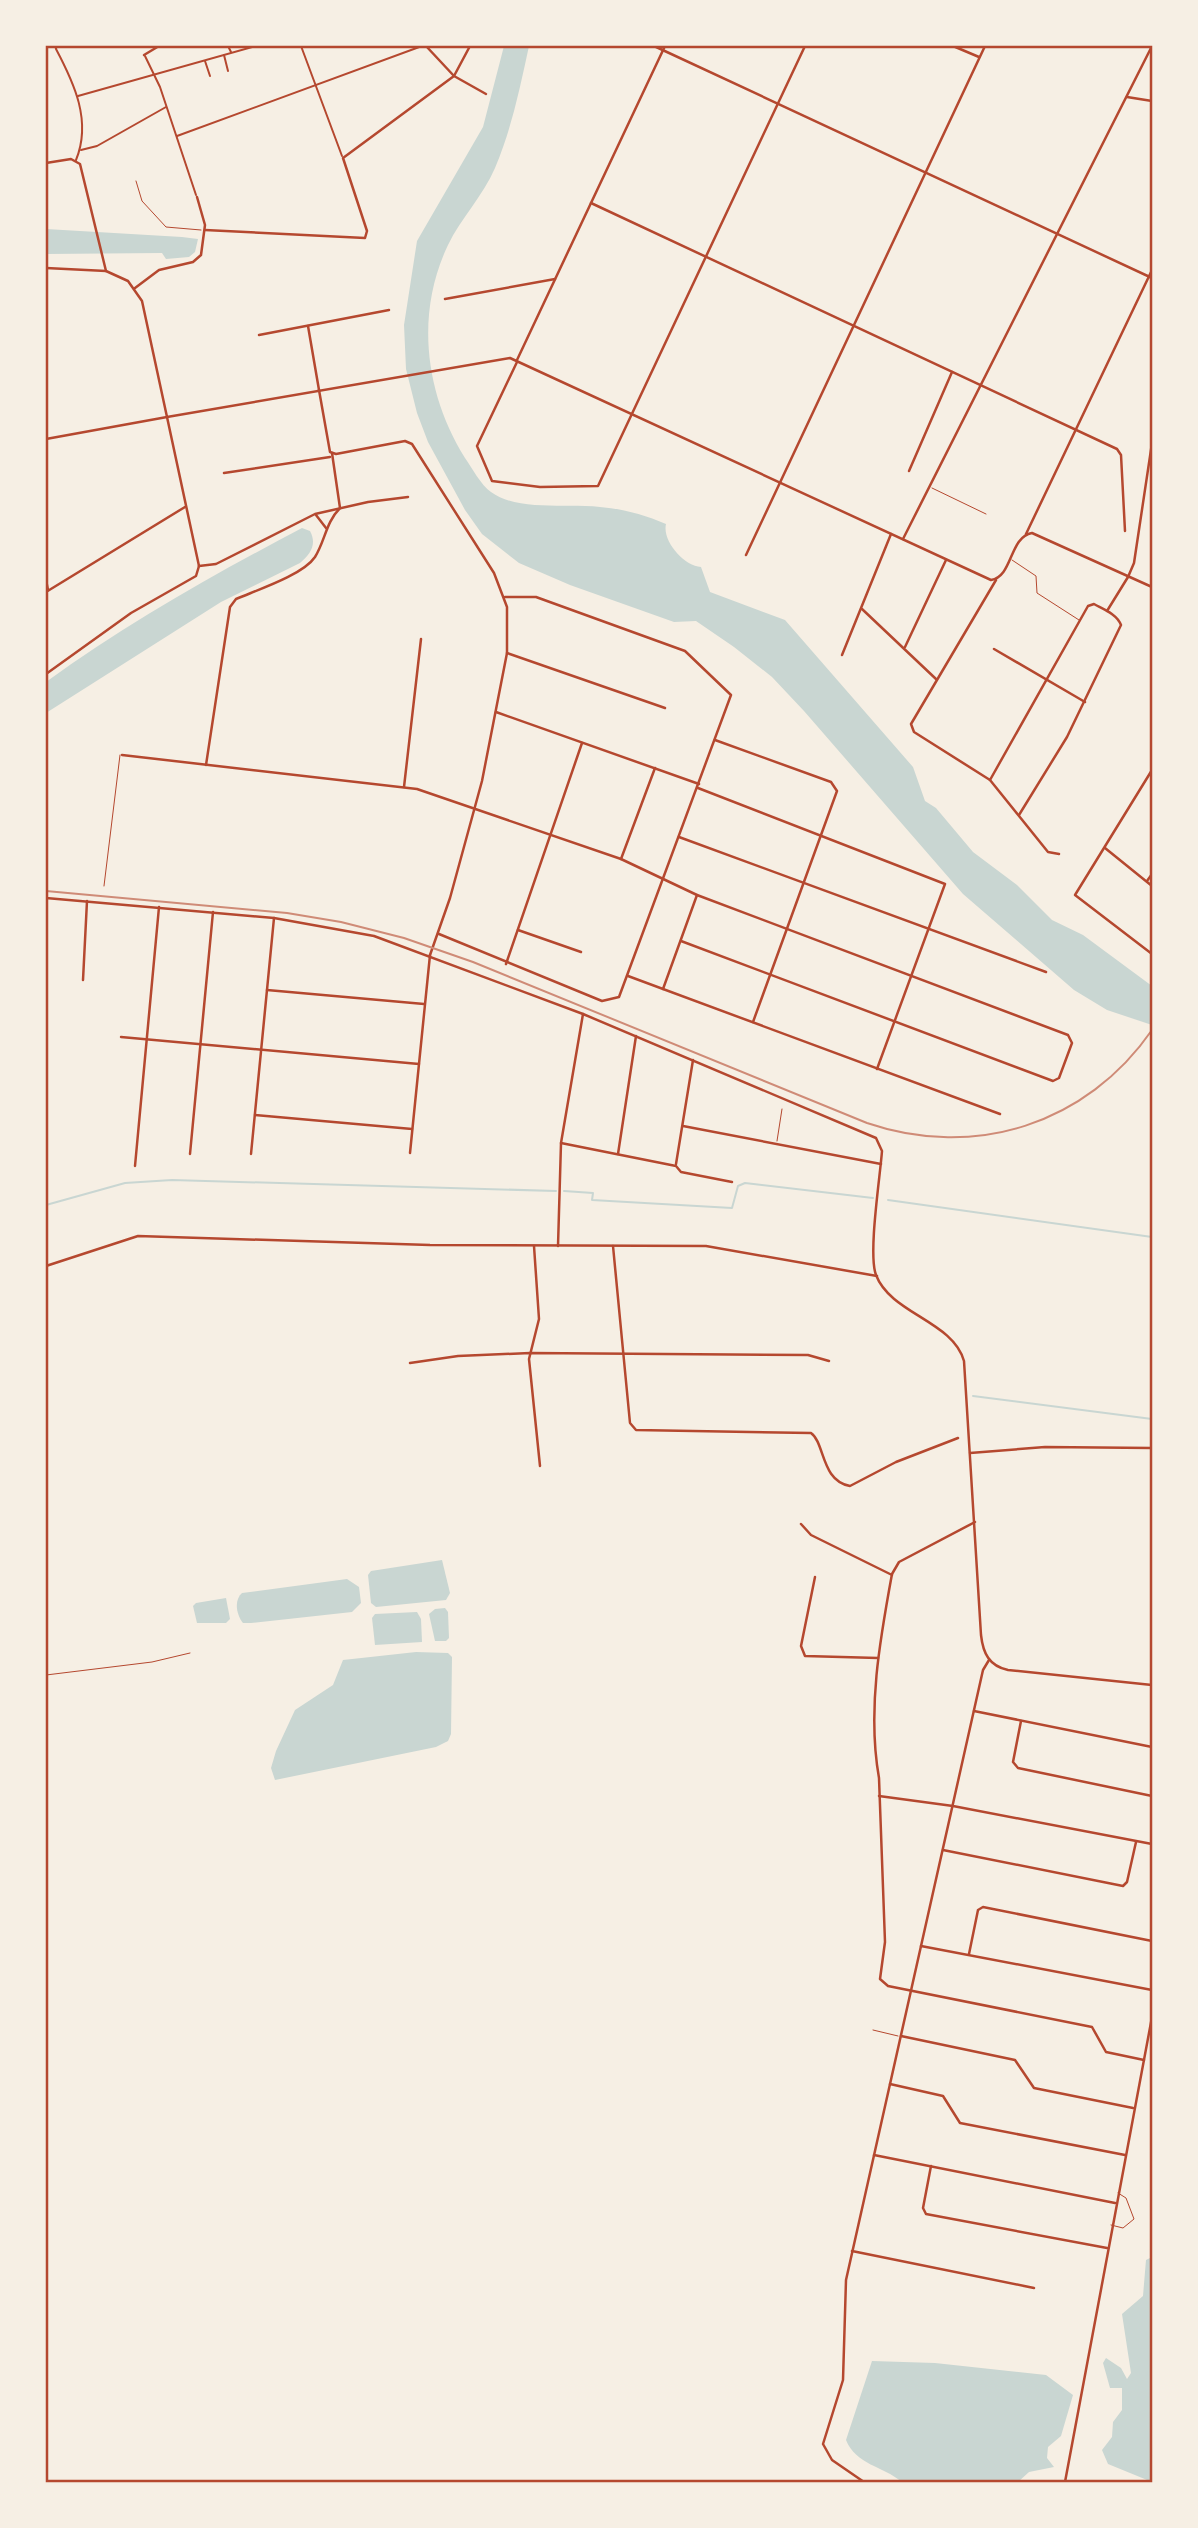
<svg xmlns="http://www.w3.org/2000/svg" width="1198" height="2528" font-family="Rubik,sans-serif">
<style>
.water{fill:#c9d6d2}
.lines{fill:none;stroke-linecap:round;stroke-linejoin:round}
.stream{stroke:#c9d6d2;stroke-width:2}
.service{stroke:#b5482f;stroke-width:1}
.pedestrian{stroke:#b5482f;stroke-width:2}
.minor{stroke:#b5482f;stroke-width:2.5}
.tertiary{stroke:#b5482f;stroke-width:2.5}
.rail{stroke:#cf8b77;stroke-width:2}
.neatline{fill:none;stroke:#b5482f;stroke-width:2.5}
</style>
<rect width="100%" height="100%" fill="#f6efe4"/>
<g class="water">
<path d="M504,46H529C520,87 512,128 495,168C483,196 461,218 448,245C415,314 425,394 465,458C472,468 481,485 491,492C518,512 568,503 600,507C624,509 645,515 666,524C662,541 684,566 701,567L710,592L785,620L913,767L925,801L936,808L973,852L1017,885L1052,920L1083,935L1152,986V1025L1107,1010L1074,990L963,894L804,711L772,677L734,647L696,621L674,622L570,585L519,563L482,534L465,510L428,442L417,413L406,369L404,325L417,241L483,127Z"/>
<path d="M46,229L182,237L198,239L195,252L189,257L166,259L162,253L46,254Z"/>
<path d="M302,528L310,531C317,544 311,554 300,563L221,602L46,713V682C127,623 213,575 302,528Z"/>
<path d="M442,1560L450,1593L446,1600L376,1607L371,1603L368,1575L371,1571Z"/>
<path d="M347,1579L359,1587L361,1603L352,1612L251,1623H243C236,1614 234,1600 242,1593Z"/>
<path d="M226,1598L230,1619L226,1623H197L193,1606L196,1603Z"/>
<path d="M445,1608L448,1612L449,1638L446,1641H435L429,1614L435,1609Z"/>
<path d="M417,1612L421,1619L422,1642L375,1645L372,1618L375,1614Z"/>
<path d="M416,1652L448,1653L452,1657L451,1734L448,1741L436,1747L275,1780L271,1768L276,1751L295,1710L333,1685L343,1660Z"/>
<path d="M1152,2257V2482L1108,2464L1102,2450L1112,2437L1113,2422L1122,2410V2388H1110L1103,2363L1106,2358L1121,2368L1127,2379L1131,2373L1122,2314L1143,2296L1146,2260Z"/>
<path d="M872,2361L935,2363L1046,2375L1073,2395L1061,2436L1048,2447L1047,2458L1054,2467L1029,2472L1018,2482H902C883,2466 856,2465 846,2440Z"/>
</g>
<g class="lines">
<g class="stream">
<path d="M564,1191L593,1193L592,1200L732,1208L738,1186L745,1183L873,1198"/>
<path d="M888,1200L1152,1237"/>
<path d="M46,1205L125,1183L172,1180L556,1191"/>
<path d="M973,1396L1152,1419"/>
</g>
<g class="service">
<path d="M136,181L142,201L166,227L201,230"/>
<path d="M932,488L986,514"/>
<path d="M1012,560L1036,576L1037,593L1079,620"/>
<path d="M104,886L120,755"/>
<path d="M777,1141L782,1109"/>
<path d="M46,1675L152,1662L190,1653"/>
<path d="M873,2030L898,2036"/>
<path d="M1111,2225L1123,2228L1134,2219L1126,2198L1118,2193"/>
</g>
<g class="pedestrian">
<path d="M228,46L231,52"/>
<path d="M301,46L342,156"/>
<path d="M56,49C74,83 92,121 76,160"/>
<path d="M224,55L228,71"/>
<path d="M145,56L160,87L196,195"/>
<path d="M205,61L210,76"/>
<path d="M78,96L256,46"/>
<path d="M177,136L422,46"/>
<path d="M81,150L97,146L166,107"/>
</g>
<g class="minor">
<path d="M55,46L56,48"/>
<path d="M426,46L454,76L486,94"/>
<path d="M654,46L1152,278"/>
<path d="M953,46L979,57"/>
<path d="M144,55L159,46"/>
<path d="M1127,97L1152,101"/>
<path d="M591,203L1117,449L1121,455L1125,531"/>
<path d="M205,230L365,238L367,231L343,158L454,76L470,46"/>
<path d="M46,268L106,271"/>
<path d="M135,288L159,270L193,262L201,255L205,225L197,197"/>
<path d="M445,299L555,279"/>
<path d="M308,326L319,390"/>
<path d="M259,335L389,310"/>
<path d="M517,362L477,446L492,481L540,487L598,486L805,46"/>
<path d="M46,439L167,417L199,566"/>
<path d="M909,471L952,372"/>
<path d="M224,473L330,457"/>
<path d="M316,515L326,528"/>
<path d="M1026,534L1152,270"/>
<path d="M903,539L1152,46"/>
<path d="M746,555L985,46"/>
<path d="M199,566L216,564L315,514L368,502L408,497"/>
<path d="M46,580L48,590"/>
<path d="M996,580L911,724L914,732L990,780L1088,606L1094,604C1103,609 1117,614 1121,625L1067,737L1019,815"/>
<path d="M46,592L185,507"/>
<path d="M862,609L936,679"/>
<path d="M1107,611L1128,577"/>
<path d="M905,647L946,560"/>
<path d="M994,649L1085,702"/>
<path d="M507,653L665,708"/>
<path d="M842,655L891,534"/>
<path d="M46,674L131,613L196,576L199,566"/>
<path d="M496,712L699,784"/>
<path d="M715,740L831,782L837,791L753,1022"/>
<path d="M122,755L417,789L621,859L697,895L1068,1035L1072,1043L1059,1078L1053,1081L681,941"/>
<path d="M206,765L230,607L236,599C257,590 303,575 315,557C325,541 326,522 340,508L332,453"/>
<path d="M1152,770L1075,895L1152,954"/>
<path d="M990,780L1048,852L1059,854"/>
<path d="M404,787L421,639"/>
<path d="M698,788L945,884L877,1069"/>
<path d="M679,837L1046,972"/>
<path d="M1105,848L1152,886"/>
<path d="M621,859L655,768"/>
<path d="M1147,881L1152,874"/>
<path d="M518,930L581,952"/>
<path d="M439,934L602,1001L619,997L731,695L685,651L536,597H505"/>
<path d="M506,964L582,743"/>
<path d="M628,976L1000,1114"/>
<path d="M83,980L87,901"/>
<path d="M663,989L697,895"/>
<path d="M267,990L424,1004"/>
<path d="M121,1037L419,1064"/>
<path d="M255,1115L412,1129"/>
<path d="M683,1126L881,1164"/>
<path d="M561,1143L676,1166L681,1172L732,1182"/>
<path d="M410,1153L430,955"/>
<path d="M190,1154L213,912"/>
<path d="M251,1154L274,918"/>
<path d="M618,1154L636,1036"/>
<path d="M676,1164L693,1060"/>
<path d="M135,1166L159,907"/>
<path d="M534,1246L539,1319L529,1359L540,1466"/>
<path d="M558,1246L561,1143L583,1014"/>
<path d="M613,1246L630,1423L636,1430L811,1433C825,1443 821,1481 850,1486L896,1462L958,1438"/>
<path d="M46,1266L138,1236L430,1245L706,1246L877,1276"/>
<path d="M410,1363L458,1356L530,1353L808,1355L829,1361"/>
<path d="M970,1453L1045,1447L1152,1448"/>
<path d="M975,1522L899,1562L892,1574C880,1639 867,1711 879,1778L885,1942L880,1979L888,1986L1092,2027L1106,2052L1144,2060"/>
<path d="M801,1524L811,1535L892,1575"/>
<path d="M815,1577L801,1646L805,1656L878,1658"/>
<path d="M974,1711L1152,1747"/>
<path d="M1021,1721L1013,1762L1018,1768L1152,1796"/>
<path d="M879,1796L953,1806L1152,1844"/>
<path d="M943,1850L1123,1886L1127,1882L1136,1842"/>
<path d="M921,1946L1152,1990"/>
<path d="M969,1954L978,1910L983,1907L1152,1941"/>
<path d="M901,2036L1015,2060L1034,2088L1133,2108"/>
<path d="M890,2084L943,2096L960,2123L1125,2155"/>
<path d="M874,2155L1115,2203"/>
<path d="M931,2166L923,2208L926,2214L1107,2248"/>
<path d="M852,2251L1034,2288"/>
<path d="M864,2482L832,2460L823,2444L843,2380L846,2280L983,1670L989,1660"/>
<path d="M1065,2482L1152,2017"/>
</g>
<g class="tertiary">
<path d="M46,163L71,159L80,164L106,271L128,281L142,301L167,417L510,358L991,580C1013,577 1009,537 1032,533L1152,587"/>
<path d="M517,360L665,46"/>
<path d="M319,390L330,452L336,454L405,441L412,444L494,573L507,607V653L482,781L450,898L430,955"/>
<path d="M1128,577L1134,563L1152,443"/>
<path d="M46,898L274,918L374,936L583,1014L876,1138L882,1151C880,1178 868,1254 876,1275C891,1314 953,1321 964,1361L981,1635C983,1653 989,1666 1008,1670L1152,1685"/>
</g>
<path class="rail" d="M46,891L287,913L341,922L404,938L473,962L867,1123C975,1160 1087,1124 1152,1030"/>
</g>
<rect width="1198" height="2528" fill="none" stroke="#f6efe4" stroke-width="94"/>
<rect x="47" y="47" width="1104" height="2434" class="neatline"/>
</svg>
